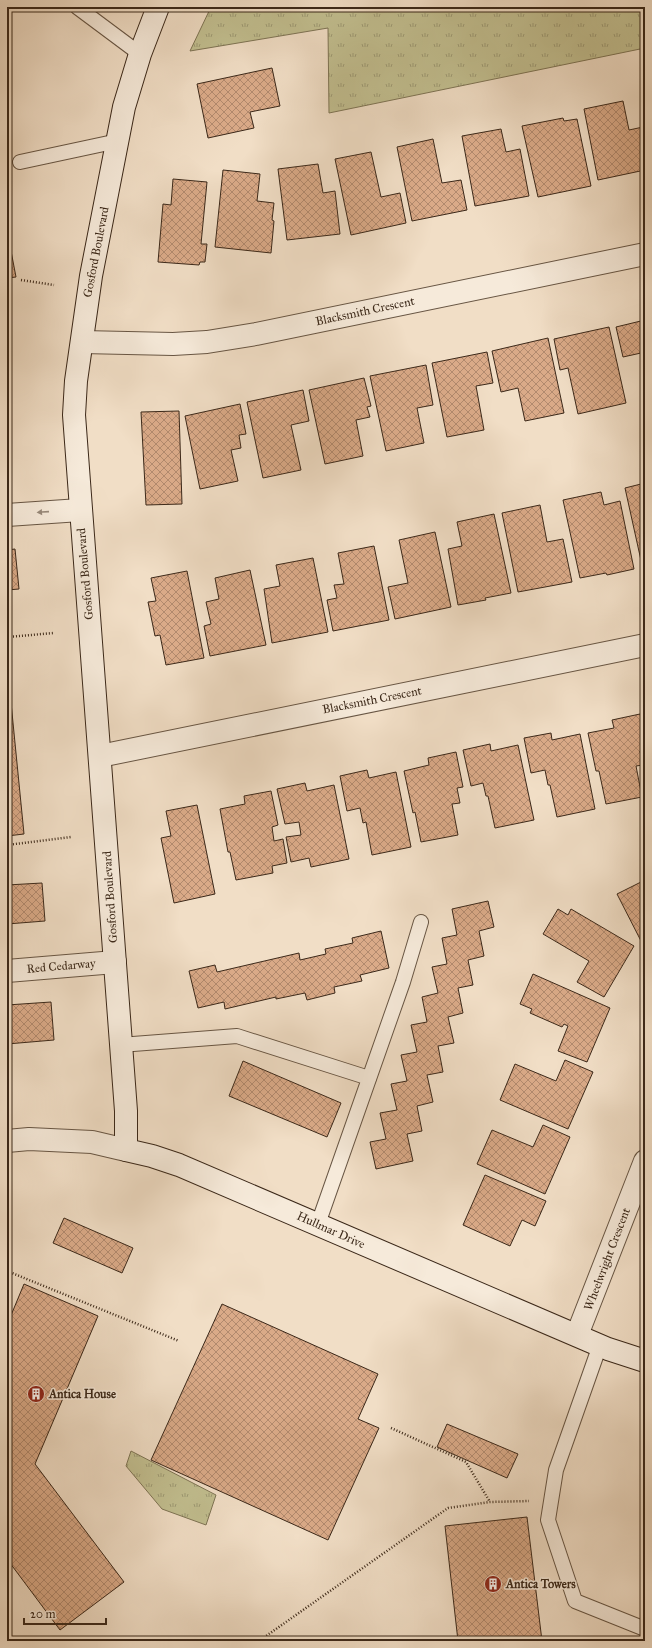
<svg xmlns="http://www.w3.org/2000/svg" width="652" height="1648" font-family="'IM FELL Great Primer',serif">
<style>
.park{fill:url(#park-tufts);stroke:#7e7454}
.building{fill:url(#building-cross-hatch);stroke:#3b2819}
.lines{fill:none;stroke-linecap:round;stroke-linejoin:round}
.lane-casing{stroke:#685644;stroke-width:16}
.street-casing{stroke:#685644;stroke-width:24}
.secondary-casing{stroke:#3b2819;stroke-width:24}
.path{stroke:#3b2819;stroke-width:2.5;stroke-dasharray:1 2;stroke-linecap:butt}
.lane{stroke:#f6eada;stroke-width:14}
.street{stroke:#f6eada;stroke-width:22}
.secondary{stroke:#f6eada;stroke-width:22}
.oneway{fill:#98897a}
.labels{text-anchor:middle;stroke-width:3;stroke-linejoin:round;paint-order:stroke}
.street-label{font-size:12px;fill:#3b2819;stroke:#f6eada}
.poi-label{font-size:12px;font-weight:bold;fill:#3b2819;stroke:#f6eada;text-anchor:start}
</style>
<defs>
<pattern id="park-tufts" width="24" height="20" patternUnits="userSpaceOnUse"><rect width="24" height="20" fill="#c2bf90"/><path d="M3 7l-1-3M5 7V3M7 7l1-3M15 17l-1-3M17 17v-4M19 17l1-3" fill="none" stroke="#9f9b75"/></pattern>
<pattern id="building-cross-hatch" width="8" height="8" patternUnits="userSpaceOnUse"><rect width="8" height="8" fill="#daaa88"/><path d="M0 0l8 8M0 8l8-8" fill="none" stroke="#b28a6e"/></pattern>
</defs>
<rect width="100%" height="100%" fill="#f1dec6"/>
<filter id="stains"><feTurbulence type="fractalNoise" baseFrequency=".005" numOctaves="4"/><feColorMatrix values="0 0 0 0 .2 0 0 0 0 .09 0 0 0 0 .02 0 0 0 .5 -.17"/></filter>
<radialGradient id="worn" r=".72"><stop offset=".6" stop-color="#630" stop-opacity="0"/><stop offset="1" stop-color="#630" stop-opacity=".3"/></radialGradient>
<g class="park">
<path d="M211,7H645V48L329,113L328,28L190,51Z"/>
<path d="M131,1451L216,1495L206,1525L162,1509L126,1466Z"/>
</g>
<g class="building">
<path d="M272,68L280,106L250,112L254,128L208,138L197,84Z"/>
<path d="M642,91H645V107Z"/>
<path d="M623,101L629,130L643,127L645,139V170L598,180L584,109Z"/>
<path d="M563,118L564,121L577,119L591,186L538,197L522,126Z"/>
<path d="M501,129L506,152L520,149L529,196L475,206L462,136Z"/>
<path d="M433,139L442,183L461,180L467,210L412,221L397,147Z"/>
<path d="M371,152L381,197L400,193L406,223L351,235L335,159Z"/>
<path d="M318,164L323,193L335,191L340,234L287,240L278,169Z"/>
<path d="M223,170L260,174L257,201L274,203L272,220L274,221L271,253L215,247Z"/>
<path d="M173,179L207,182L201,244H207L205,262H200L199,265L158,262L163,204L171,205Z"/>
<path d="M7,230L16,277L7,278Z"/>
<path d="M645,320V374L641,353L623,357L616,327Z"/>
<path d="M609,327L626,403L578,414L568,368L560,370L554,339Z"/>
<path d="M548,338L564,413L525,421L518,388L501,392L492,351Z"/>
<path d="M487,352L493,383L476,386L484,430L447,437L432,363Z"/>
<path d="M426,365L433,405L417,408L424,443L386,451L370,376Z"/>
<path d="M364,378L371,406L367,407L370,417L356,420L363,456L325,464L309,390Z"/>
<path d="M303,390L309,421L291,425L301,470L263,478L247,402Z"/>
<path d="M240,404L246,434L239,435L241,448L231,450L238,481L200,489L185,416Z"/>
<path d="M179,411L182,504L146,505L141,412Z"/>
<path d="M645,483V565H642L625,488Z"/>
<path d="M601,492L604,505L620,501L634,569L607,575L606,573L580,578L563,500Z"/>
<path d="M540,505L547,542L563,539L572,582L518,592L502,513Z"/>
<path d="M494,514L511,593L485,598L486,600L458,605L448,549L462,546L457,522Z"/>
<path d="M435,532L451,607L395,619L388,587L408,583L399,540Z"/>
<path d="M374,546L389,620L333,631L327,600L337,598L334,585L344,584L338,553Z"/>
<path d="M15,549L19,589L7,590V550Z"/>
<path d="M313,558L328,632L272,643L264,589L280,586L276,565Z"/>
<path d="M250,570L266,645L210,656L204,626L211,624L206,602L219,599L215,578Z"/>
<path d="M187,571L204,658L166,665L160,635L155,636L148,602L156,601L151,578Z"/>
<path d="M7,662L24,834L7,836Z"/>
<path d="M640,714L645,737V750L640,751L643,765L636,766L642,797L606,804L599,771H596L588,733L614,728L612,720Z"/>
<path d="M551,733L552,740L580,734L595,809L557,817L550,785H548L545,770L531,773L524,738Z"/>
<path d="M490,744L491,751L518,745L534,820L495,828L488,796H486L483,783L471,786L463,750Z"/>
<path d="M456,752L463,787L457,788L460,803L452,804L458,835L421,842L415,812L413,813L404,771L429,765L428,758Z"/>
<path d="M367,770L369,778L396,772L411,847L372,855L366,822L363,823L360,808L347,811L340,776Z"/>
<path d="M305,783L307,791L334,785L349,859L311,867L309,858L291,862L286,837L301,835L299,822L285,824L277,789Z"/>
<path d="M271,791L278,825L272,827L274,841L283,839L287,863L272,866L273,873L236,880L230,852H228L220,809L245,804L244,796Z"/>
<path d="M197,805L215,894L174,903L161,838L171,836L166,811Z"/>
<path d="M645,880V939L641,941L617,894Z"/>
<path d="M42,883L45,921L7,924V885Z"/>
<path d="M488,901L494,927L479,931L484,956L468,960L473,985L458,988L463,1013L448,1017L454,1043L438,1046L443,1072L427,1075L433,1102L417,1106L422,1131L407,1134L413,1161L376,1169L370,1142L386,1139L380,1113L397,1110L391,1084L407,1081L401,1055L417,1052L411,1025L427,1022L422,997L438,993L432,967L447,964L442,938L457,935L452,909Z"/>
<path d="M558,909L568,915L571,909L634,946L604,997L577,982L589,961L543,934Z"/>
<path d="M381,931L389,968L360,975L362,981L334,987L335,993L307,1000L305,993L276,999V997L225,1009L224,1002L198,1008L189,971L215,965L217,972L299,953L300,960L326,954L325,949L353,943L352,938Z"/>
<path d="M533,974L610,1008L587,1062L558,1051L568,1026L564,1024L562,1027L530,1013L532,1009L520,1004Z"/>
<path d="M51,1002L54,1040L7,1044V1005Z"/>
<path d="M565,1060L593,1072L568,1129L500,1100L515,1064L556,1081Z"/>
<path d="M243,1061L341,1103L327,1137L229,1096Z"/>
<path d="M543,1125L570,1137L545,1194L477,1164L492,1130L533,1147Z"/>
<path d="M485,1175L546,1201L535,1226L522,1220L510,1246L463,1225Z"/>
<path d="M64,1218L133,1248L122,1273L53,1243Z"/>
<path d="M24,1284L98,1316L35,1464L124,1582L60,1630L7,1559V1325Z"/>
<path d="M222,1304L378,1374L358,1419L379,1428L328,1540L151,1460Z"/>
<path d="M447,1424L518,1454L507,1478L437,1447Z"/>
<path d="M527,1517L542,1641H458L445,1526Z"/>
</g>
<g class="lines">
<g class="lane-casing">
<g id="lane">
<path d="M77,7L140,54"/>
<path d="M20,162L118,141"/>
<path d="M120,1045L237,1036L369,1078"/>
<path d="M318,1224L403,982L421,922"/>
<path d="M600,1345L556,1470L548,1520L575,1601L645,1629"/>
</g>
</g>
<g class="street-casing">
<g id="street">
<path d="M82,342L173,344L207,342L256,334L645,254"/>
<path d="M7,515L80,510"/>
<path d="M100,756L645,645"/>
<path d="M7,971L115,962"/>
<path d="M7,1141L29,1139L92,1142L126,1150"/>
<path d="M577,1335L645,1161"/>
</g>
</g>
<g class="secondary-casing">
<path id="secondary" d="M158,7L140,54L124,107L91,276L76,381L74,415L126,1111V1150L152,1156L179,1165L608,1349L645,1361"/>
</g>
<g class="path">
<path d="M21,280L54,285"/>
<path d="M7,637L54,633"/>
<path d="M7,845L71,837"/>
<path d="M7,1271L179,1341"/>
<path d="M391,1428L466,1462L490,1502"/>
<path d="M259,1641L448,1508L490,1502L529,1501"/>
</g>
<use href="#lane" class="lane"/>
<use href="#street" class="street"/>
<use href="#secondary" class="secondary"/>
</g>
<defs><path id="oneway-solid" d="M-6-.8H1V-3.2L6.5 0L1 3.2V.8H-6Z"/></defs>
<use class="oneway" href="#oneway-solid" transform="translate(43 512) rotate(176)"/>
<defs>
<g id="building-disc" transform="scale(0.9)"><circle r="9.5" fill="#8f2418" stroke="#f6eada"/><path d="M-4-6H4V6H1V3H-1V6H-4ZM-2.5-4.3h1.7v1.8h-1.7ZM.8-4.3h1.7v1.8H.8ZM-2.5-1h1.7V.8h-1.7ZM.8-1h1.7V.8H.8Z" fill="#fff"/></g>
</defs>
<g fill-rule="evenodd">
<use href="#building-disc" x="36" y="1394"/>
<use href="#building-disc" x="493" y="1584"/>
</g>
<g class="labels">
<g class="street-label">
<text transform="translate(96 252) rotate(-79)" y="4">Gosford Boulevard</text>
<text transform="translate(365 311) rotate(-12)" y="4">Blacksmith Crescent</text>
<text transform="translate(85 574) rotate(-95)" y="4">Gosford Boulevard</text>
<text transform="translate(372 700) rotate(-11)" y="4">Blacksmith Crescent</text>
<text transform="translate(110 897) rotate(-94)" y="4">Gosford Boulevard</text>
<text transform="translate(61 966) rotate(-5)" y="4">Red Cedarway</text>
<text transform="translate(331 1230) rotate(24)" y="4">Hullmar Drive</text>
<text transform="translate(607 1259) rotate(-69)" y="4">Wheelwright Crescent</text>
</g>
<g class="poi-label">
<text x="49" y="1398">Antica House</text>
<text x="506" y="1588">Antica Towers</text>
</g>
</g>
<rect width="652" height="1648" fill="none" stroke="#f1dec6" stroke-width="24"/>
<rect x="8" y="8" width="636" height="1632" fill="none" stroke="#3b2819" stroke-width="2"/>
<rect x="12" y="12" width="628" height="1624" fill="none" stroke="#3b2819"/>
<path d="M24 1618v6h82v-6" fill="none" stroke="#3b2819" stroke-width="2"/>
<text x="30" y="1618" font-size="12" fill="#3b2819" stroke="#f6eada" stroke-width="3" paint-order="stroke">20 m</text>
<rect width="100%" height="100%" filter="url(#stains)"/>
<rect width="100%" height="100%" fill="url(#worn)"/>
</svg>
